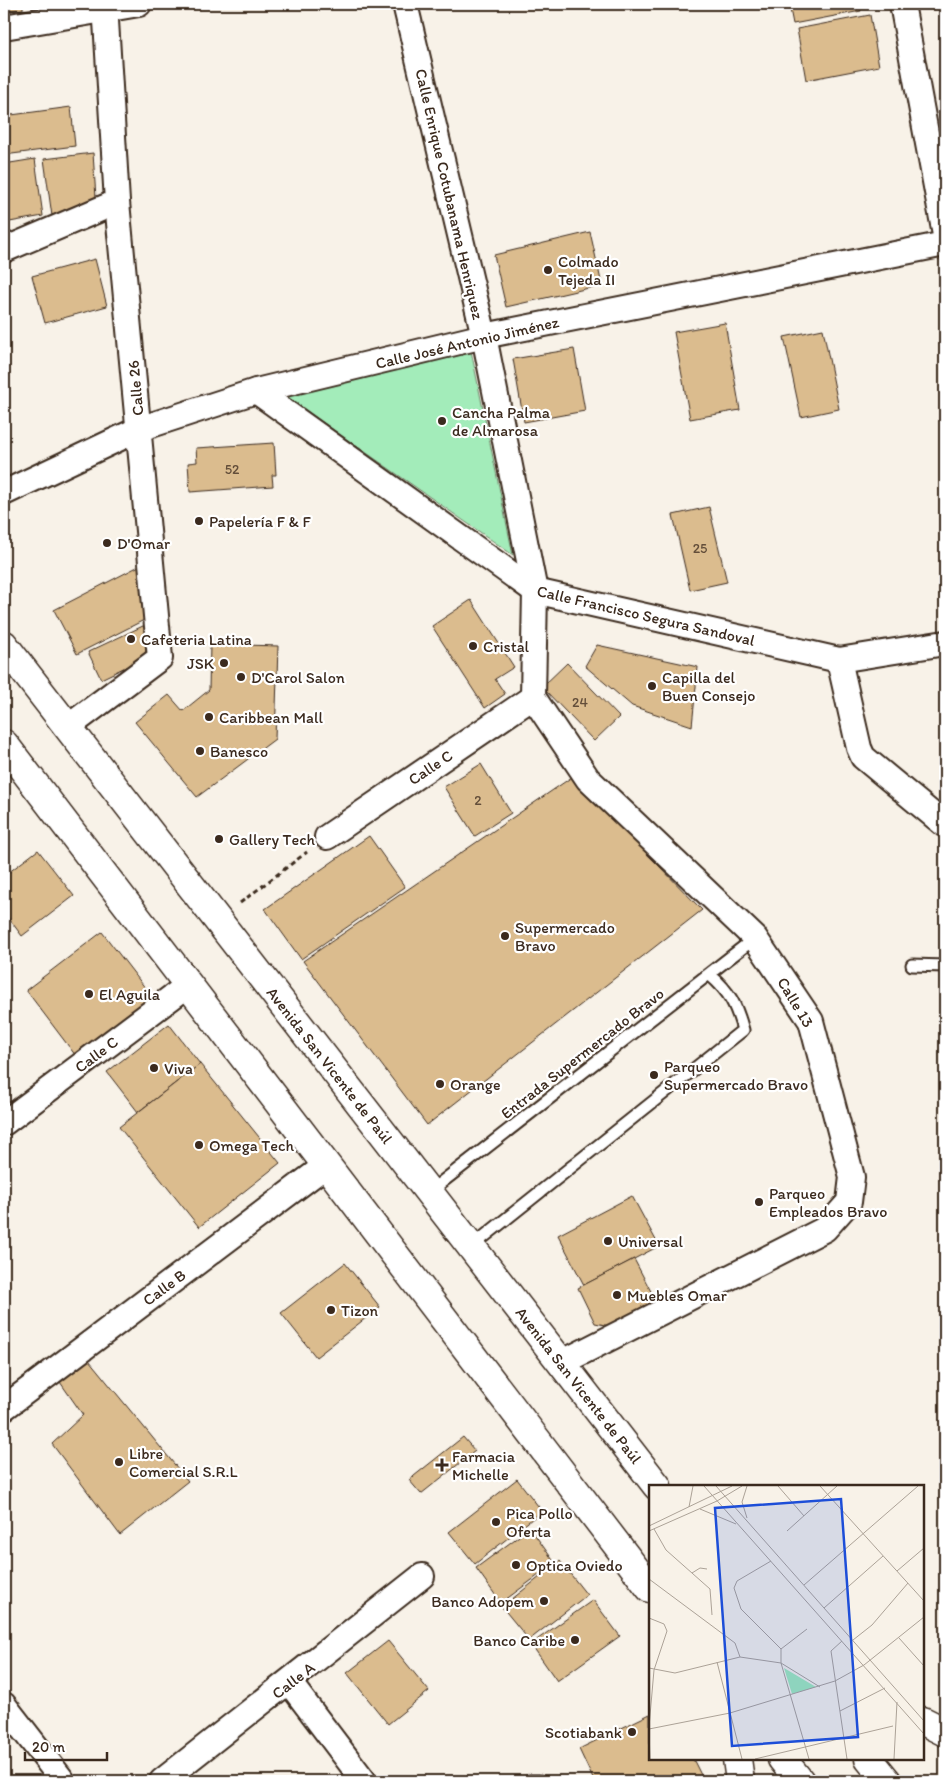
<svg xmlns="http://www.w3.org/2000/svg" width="949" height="1785" font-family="Itim,sans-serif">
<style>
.green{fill:#a3ecba;stroke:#6f8b6c}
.building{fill:#dbbc8e;stroke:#3b2a1e}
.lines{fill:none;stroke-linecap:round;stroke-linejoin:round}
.service-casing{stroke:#3b2a1e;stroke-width:15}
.minor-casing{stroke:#3b2a1e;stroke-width:28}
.primary-casing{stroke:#3b2a1e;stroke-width:31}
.path{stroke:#3b2a1e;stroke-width:3;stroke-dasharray:5 4;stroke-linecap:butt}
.service{stroke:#fff;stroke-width:11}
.minor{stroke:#fff;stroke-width:24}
.primary{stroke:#fff;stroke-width:28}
.poi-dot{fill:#3b2a1e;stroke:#fff;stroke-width:2}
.labels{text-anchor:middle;stroke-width:4.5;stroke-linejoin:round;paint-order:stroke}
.number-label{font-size:14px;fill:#634e3a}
.street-label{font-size:16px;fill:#3b2a1e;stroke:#fff}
.poi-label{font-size:16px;fill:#3b2a1e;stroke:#fff;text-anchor:start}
.inset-road{fill:none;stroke:#aca297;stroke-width:1}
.view{fill:#1d4ed8;fill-opacity:0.15;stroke:#1d4ed8;stroke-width:2.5}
.inset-edge{fill:none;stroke:#3b2a1e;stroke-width:2.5}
</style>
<rect width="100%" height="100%" fill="#f8f2e8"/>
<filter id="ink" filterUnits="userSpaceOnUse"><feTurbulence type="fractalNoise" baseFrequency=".02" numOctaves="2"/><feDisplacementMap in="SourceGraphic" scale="10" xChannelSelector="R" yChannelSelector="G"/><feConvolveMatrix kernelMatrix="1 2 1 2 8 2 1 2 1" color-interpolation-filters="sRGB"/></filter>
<g filter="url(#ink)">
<path class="green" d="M471,351L513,555L285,396Z"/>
<g class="building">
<path d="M4,4H23V9L4,12Z"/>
<path d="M789,4H859L861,11L793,24Z"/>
<path d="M870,15L879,66L806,80L797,29Z"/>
<path d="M71,107L75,146L4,155V116Z"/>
<path d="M93,153L96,198L52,216L44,159Z"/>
<path d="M35,159L43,216L4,223V164Z"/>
<path d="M590,232L602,285L506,307L494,255Z"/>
<path d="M95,259L107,306L45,323L32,276Z"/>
<path d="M725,323L740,410L690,419L674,332Z"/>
<path d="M823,329L839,409L801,417L784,337Z"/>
<path d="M574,349L585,411L524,422L513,359Z"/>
<path d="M274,443L276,475H272L273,486L190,492L188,463L197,462L196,448Z"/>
<path d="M709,507L727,582L690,590L673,515Z"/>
<path d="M139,566L144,620L77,654L54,610Z"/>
<path d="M471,600L514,667L495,679L505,694L485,708L432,626Z"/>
<path d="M145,625L146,657L101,679L88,652Z"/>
<path d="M210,644L278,646L275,739L197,797L135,722L169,695L183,711L209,690Z"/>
<path d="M597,645L698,667L692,726L632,706L585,666Z"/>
<path d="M567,663L619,717L594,741L542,687Z"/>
<path d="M481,764L511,813L475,836L444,787Z"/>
<path d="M572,777L702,910L427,1125L303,961Z"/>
<path d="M369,836L405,887L301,959L265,909Z"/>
<path d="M38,850L74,896L22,936L4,912V876Z"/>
<path d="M102,932L153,998L76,1056L26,990Z"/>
<path d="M169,1024L200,1064L138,1112L107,1072Z"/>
<path d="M200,1064L280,1163L199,1227L119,1127Z"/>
<path d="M632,1196L659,1246L584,1285L558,1235Z"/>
<path d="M634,1259L656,1301L610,1326L595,1323L578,1288Z"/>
<path d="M345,1263L380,1307L316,1357L281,1313Z"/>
<path d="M89,1360L188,1481L120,1535L52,1444L83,1415L60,1382Z"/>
<path d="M463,1437L475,1451L421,1494L409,1480Z"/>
<path d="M517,1479L542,1511L475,1564L449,1532Z"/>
<path d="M530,1528L555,1563L501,1603L476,1568Z"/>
<path d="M560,1561L587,1595L529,1640L502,1607Z"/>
<path d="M593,1600L620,1636L557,1681L531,1644Z"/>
<path d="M388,1641L429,1691L388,1724L347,1673Z"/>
<path d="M650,1714V1759H693L704,1781H594L579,1749Z"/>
</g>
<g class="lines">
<g class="service-casing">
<g id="service">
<path d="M912,965L945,966"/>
<path d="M429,1192L755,938"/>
<path d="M471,1247L743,1030C736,1005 730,992 710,975"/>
<path d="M530,1781H539"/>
</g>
</g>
<g class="minor-casing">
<g id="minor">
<path d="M405,4L484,336L535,591L533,697L588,779L755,938L811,1021L852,1177L849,1202L825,1229L561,1363"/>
<path d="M902,4L945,235"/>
<path d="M4,27L139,4"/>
<path d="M4,250L117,202"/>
<path d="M256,391L535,591L839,660L945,643"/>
<path d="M4,493L139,429L256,391L484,336L945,244"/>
<path d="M839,660L859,748L863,757L945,825"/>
<path d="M68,727L160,658L117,202L105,4"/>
<path d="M327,837L533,697"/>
<path d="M4,1123L188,985"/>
<path d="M4,1408L325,1166"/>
<path d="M289,1682L364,1781"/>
<path d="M4,1705L63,1781"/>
<path d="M162,1781L422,1576"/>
</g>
</g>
<g class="primary-casing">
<g id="primary">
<path d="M4,645L657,1486"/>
<path d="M4,744L650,1588"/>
<path d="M923,1721L945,1732"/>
<path d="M737,1759L740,1781"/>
<path d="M782,1759L800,1781"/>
<path d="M869,1759L887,1781"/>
</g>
</g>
<path class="path" d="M240,903L307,852"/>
<use href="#service" class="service"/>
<use href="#minor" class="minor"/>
<use href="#primary" class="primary"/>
</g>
</g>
<g class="poi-dot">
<circle cx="548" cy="270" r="5"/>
<circle cx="442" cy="421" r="5"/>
<circle cx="199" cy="521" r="5"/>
<circle cx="107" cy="543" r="5"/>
<circle cx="131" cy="639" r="5"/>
<circle cx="473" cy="646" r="5"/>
<circle cx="224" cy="663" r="5"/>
<circle cx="241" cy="677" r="5"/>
<circle cx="652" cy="686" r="5"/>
<circle cx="209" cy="717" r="5"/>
<circle cx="200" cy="751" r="5"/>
<circle cx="219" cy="839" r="5"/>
<circle cx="505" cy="936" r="5"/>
<circle cx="89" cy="994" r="5"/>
<circle cx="154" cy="1068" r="5"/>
<circle cx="654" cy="1075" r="5"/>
<circle cx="440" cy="1084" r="5"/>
<circle cx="199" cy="1145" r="5"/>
<circle cx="759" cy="1202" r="5"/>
<circle cx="608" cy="1241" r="5"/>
<circle cx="617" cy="1295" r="5"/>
<circle cx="331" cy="1310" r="5"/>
<circle cx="119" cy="1462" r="5"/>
<path d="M439.5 1457.5h5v5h5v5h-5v5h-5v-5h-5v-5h5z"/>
<circle cx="496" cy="1522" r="5"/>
<circle cx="516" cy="1565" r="5"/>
<circle cx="544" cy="1601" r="5"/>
<circle cx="575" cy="1640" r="5"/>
<circle cx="632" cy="1732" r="5"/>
</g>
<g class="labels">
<g class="number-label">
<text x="232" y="474">52</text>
<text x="700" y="553">25</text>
<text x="580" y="707">24</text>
<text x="478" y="805">2</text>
</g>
<g class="street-label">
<text transform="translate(450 194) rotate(77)" y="6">Calle Enrique Cotubanama Henriquez</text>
<text transform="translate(467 342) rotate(-13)" y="6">Calle José Antonio Jiménez</text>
<text transform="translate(135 388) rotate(-95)" y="6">Calle 26</text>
<text transform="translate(646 615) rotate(13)" y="6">Calle Francisco Segura Sandoval</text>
<text transform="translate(430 767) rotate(-34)" y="6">Calle C</text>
<text transform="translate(796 1002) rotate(59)" y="6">Calle 13</text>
<text transform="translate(582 1053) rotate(-38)" y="6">Entrada Supermercado Bravo</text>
<text transform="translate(96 1054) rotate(-37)" y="6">Calle C</text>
<text transform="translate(330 1065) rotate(52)" y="6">Avenida San Vicente de Paúl</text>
<text transform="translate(164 1287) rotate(-37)" y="6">Calle B</text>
<text transform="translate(579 1385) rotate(52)" y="6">Avenida San Vicente de Paúl</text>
<text transform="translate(293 1680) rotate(-38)" y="6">Calle A</text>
</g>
<g class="poi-label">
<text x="558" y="267">Colmado<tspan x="558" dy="18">Tejeda II</tspan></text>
<text x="452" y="418">Cancha Palma<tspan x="452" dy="18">de Almarosa</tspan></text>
<text x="209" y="527">Papelería F &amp; F</text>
<text x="117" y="549">D'Omar</text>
<text x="141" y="645">Cafeteria Latina</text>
<text x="483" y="652">Cristal</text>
<text x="214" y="669" text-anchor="end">JSK</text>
<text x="251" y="683">D'Carol Salon</text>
<text x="662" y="683">Capilla del<tspan x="662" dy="18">Buen Consejo</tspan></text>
<text x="219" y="723">Caribbean Mall</text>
<text x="210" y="757">Banesco</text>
<text x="229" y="845">Gallery Tech</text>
<text x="515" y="933">Supermercado<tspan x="515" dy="18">Bravo</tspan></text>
<text x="99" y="1000">El Aguila</text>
<text x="664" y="1072">Parqueo<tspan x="664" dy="18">Supermercado Bravo</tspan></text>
<text x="164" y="1074">Viva</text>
<text x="450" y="1090">Orange</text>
<text x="209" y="1151">Omega Tech</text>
<text x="769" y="1199">Parqueo<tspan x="769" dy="18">Empleados Bravo</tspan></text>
<text x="618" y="1247">Universal</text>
<text x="627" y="1301">Muebles Omar</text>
<text x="341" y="1316">Tizon</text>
<text x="129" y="1459">Libre<tspan x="129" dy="18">Comercial S.R.L</tspan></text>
<text x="452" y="1462">Farmacia<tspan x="452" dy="18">Michelle</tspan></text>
<text x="506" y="1519">Pica Pollo<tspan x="506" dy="18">Oferta</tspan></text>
<text x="526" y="1571">Optica Oviedo</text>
<text x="534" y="1607" text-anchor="end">Banco Adopem</text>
<text x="565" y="1646" text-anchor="end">Banco Caribe</text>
<text x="622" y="1738" text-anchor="end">Scotiabank</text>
</g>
</g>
<g transform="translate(649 1485)">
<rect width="275" height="275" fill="#f8f2e8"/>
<path d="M135,183L167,202L143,209Z" fill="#a3ecba"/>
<path class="inset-road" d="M55,1L275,249M67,1L275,236M129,1L155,31M171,1L275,116M40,22L44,1M51,24L87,39M98,33L93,17L98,1M0,41L83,1M5,44L17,65L61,104L63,130M0,46L68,16L93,1M138,46L188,1M122,76L88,96L85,103L92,124L132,164V178L160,274M248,86L275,63M43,88L51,83L58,84M0,94L86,158L91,172M155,100L269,1M175,123L234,71M0,133L15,139L18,146L5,185L0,242M250,153L275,181M204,155L223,140L259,98M193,156L182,166L198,274M132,164L158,144M68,177L93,274M0,183L26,188L91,172L132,178L171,202M191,226L236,203M0,244L81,228L186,196L215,180L275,132M0,246L1,274M106,274L244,241M245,274L248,217"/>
<path class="view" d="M192,14L209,252L83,261L66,23Z"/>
<rect width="275" height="275" class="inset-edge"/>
</g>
<rect width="949" height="1785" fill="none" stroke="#fff" stroke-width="20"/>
<rect x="10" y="10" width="929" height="1765" fill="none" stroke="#3b2a1e" stroke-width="2" filter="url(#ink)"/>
<path d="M25 1752v8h82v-8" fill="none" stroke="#3b2a1e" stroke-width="2.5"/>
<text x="32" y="1752" font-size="15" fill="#3b2a1e" stroke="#ffffff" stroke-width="4" paint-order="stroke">20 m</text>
</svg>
